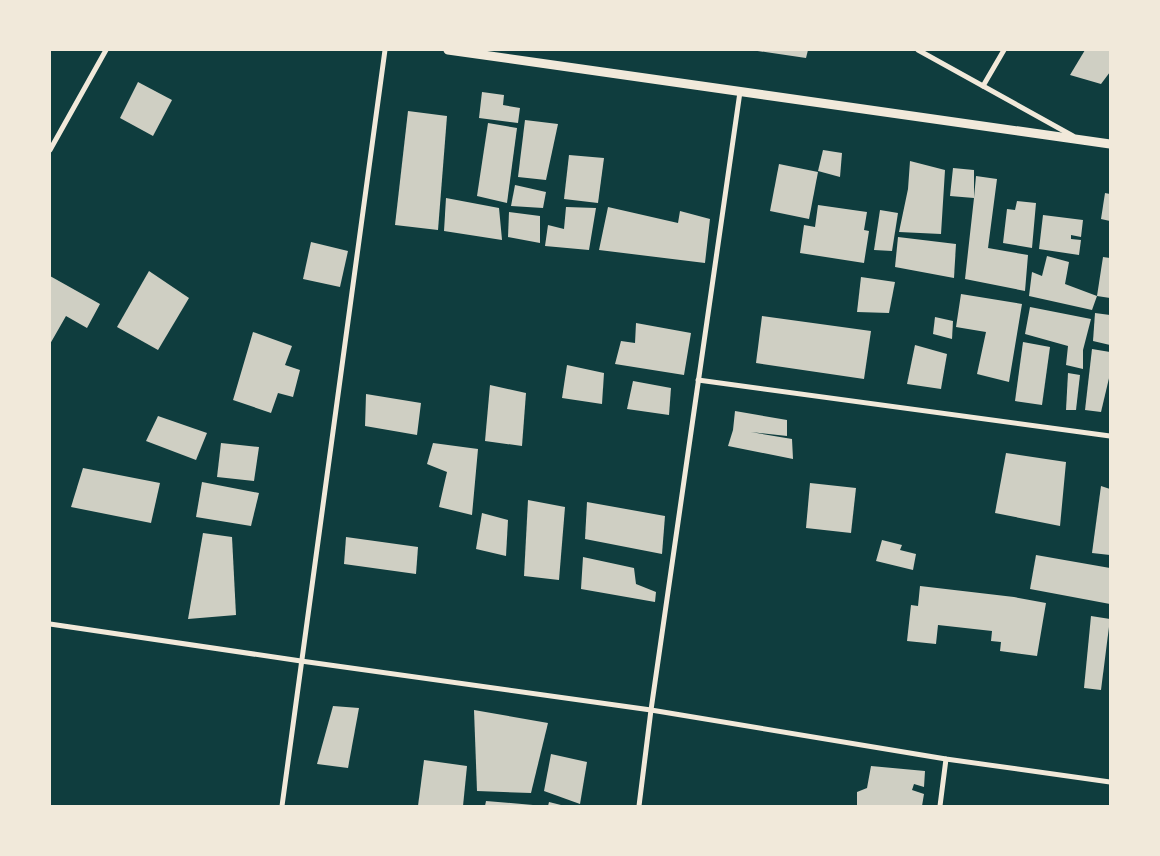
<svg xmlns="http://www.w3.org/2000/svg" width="1160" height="856" font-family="'PT Sans',sans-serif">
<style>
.building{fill:#cfcfc3}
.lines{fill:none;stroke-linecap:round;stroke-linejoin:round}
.minor{stroke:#f1e9da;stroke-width:5}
.tertiary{stroke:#f1e9da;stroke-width:9}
</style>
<rect width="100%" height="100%" fill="#0f3d3e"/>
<g class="building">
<path d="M751,50H808L806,58Z"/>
<path d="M1085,50H1110V72L1101,84L1070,75Z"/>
<path d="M138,82L172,100L153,136L120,118Z"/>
<path d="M482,92L504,95L503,105L520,108L518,123L479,118Z"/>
<path d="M408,111L447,116L438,230L395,225Z"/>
<path d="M525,120L558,124L546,180L518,177Z"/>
<path d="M488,123L517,128L507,203L477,196Z"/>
<path d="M823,150L842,153L840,177L818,171Z"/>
<path d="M569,155L604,158L598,203L564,199Z"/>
<path d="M910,161L945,170L941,234L899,232L908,189Z"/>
<path d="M779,164L818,172L809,219L770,211Z"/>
<path d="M953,168L974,170V198L976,176L997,179L988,248L1028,255L1025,291L965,279L974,198L950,196Z"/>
<path d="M515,185L546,192L543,208L511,206Z"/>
<path d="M1105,193L1110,194V221L1101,219Z"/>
<path d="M446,198L499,208L502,240L444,231Z"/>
<path d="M1017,201L1036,203L1032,248L1003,243L1007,209L1015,210Z"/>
<path d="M818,205L867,212L864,230L869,231L864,263L800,253L804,225L815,227Z"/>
<path d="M566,207L596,208L589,250L545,246L548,225L564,229Z"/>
<path d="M608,207L678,223L680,211L710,219L705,263L599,250Z"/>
<path d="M880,210L898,213L892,251L874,250Z"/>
<path d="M509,212L540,216V243L508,237Z"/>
<path d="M1043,215L1083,220L1081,237L1071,235V239L1081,240L1079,255L1039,249Z"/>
<path d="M898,237L956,244L954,278L895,267Z"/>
<path d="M311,242L348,251L340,287L303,279Z"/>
<path d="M1047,256L1069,262L1065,284L1097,296L1092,310L1029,296L1032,272L1042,276Z"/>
<path d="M1103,257L1110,258V298L1097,296Z"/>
<path d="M149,271L189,298L158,350L117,327Z"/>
<path d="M50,276L100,304L87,328L66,316L50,344Z"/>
<path d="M861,277L895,282L889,313L857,312Z"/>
<path d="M961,294L1022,304L1009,382L977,374L986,332L956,327Z"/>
<path d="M1030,307L1091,319L1083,350V369L1066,365L1068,346L1025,334Z"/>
<path d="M1095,313L1110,315V345L1093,341Z"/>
<path d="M762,316L871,331L864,379L756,363Z"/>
<path d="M935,317L953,321L952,339L933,334Z"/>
<path d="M636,323L691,333L684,375L615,364L621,341L635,343Z"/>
<path d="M253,332L292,346L285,365L300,370L293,397L278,393L271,413L233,400Z"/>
<path d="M1023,342L1050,347L1042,405L1015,401Z"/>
<path d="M915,345L947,354L941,389L907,384Z"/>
<path d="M1092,349L1110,352V374L1101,412L1085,410Z"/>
<path d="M567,365L604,373L602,404L562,398Z"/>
<path d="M1068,373L1080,375L1076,410H1066Z"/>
<path d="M633,381L671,388L669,415L627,409Z"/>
<path d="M490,385L526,393L522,446L485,441Z"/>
<path d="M366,394L421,403L417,435L365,426Z"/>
<path d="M735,411L787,420V436L751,432L792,439L793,459L728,446L733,430Z"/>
<path d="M158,416L207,433L196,460L146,441Z"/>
<path d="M221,443L259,447L254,481L217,477Z"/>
<path d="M433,443L478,449L472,515L439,507L447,472L427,464Z"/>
<path d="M1006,453L1066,462L1060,526L995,513Z"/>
<path d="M83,468L160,483L151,523L71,507Z"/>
<path d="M202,482L259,493L251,526L196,517Z"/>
<path d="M810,483L856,488L851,533L806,528Z"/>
<path d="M1101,486L1110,489V555L1092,553Z"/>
<path d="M528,500L565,507L559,580L524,576Z"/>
<path d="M587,502L665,516L662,554L585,539Z"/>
<path d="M482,513L508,520L506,556L476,549Z"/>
<path d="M203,533L232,537L236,615L188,619Z"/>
<path d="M346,537L418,547L416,574L344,564Z"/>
<path d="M882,540L902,545L900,550L916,554L913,570L876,561Z"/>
<path d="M1036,555L1110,568V604L1030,589Z"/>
<path d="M583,557L634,568L636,584L656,592L655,602L581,589Z"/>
<path d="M920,586L1014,597L1046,603L1037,656L1000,651L1001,642L991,641L992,631L938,625L936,644L907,641L911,605L918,606Z"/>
<path d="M1091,616L1110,619L1101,690L1084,688Z"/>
<path d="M333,706L359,708L348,768L317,764Z"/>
<path d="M474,710L548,723L531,793L477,791Z"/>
<path d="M551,754L587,762L580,804L544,791Z"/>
<path d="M424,760L467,766L463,806H418Z"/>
<path d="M871,766L925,771L924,787L914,784L912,790L924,794L922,806H857V792L867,788Z"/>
<path d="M486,801L533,805V806H485Z"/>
<path d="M549,802L561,805V806H548Z"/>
</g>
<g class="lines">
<g class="minor">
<path d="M918,50L1073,136"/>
<path d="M983,86L1004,50"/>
<path d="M50,150L106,50"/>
<path d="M698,380L1110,436"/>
<path d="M50,624L301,661L651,710L946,759L1110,782"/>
<path d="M282,806L385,50"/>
<path d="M639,806L651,710L740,92"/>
<path d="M940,806L946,759"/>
</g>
<path class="tertiary" d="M448,50L1110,144"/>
</g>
<rect width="1160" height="856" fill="none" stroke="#f1e9da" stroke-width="102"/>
</svg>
